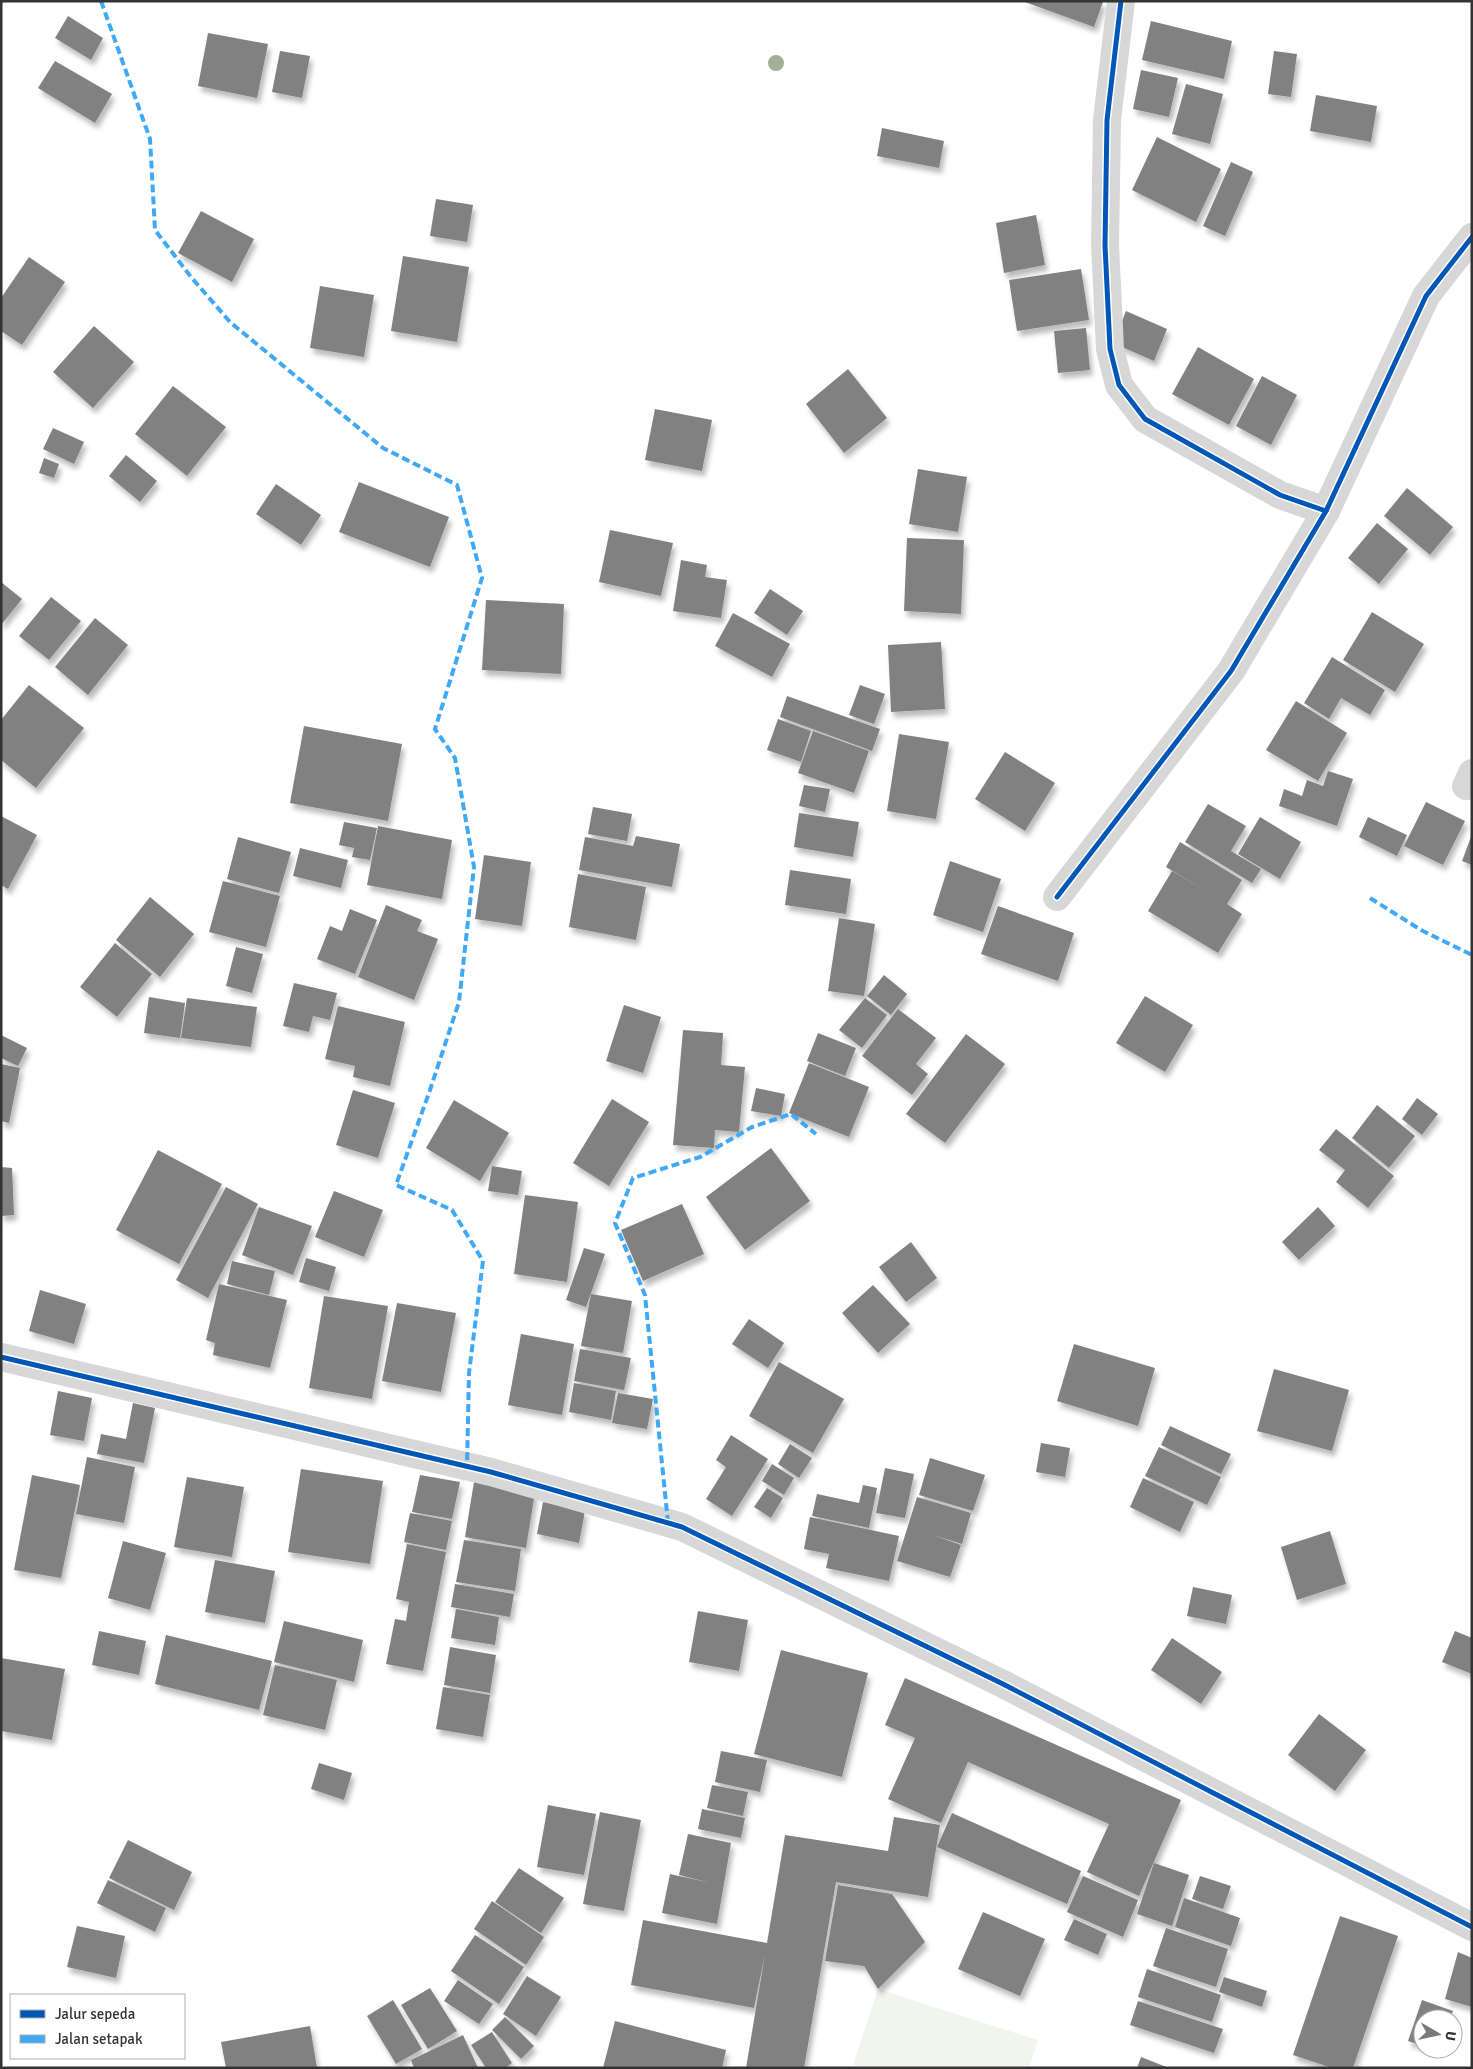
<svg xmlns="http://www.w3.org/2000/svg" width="1473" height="2069" font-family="Signika,sans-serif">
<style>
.green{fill:#f1f5ed}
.building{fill:#818181;filter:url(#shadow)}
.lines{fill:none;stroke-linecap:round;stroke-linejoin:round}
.street{stroke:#d7d7d7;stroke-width:28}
.quiet{stroke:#3fa9f5;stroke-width:4;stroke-dasharray:8 4;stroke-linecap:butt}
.cycleway-casing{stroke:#fff;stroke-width:8}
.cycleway{stroke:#0057b8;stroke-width:5}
.tree{fill:#a2b095}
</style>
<defs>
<filter id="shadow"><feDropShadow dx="3" dy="5.5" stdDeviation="2.5" flood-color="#0004"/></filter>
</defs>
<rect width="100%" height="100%" fill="#fff"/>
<path class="green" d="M878,1989L1038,2040L1029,2068H852Z"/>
<g class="building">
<path d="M1022,1H1101L1103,2L1094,27Z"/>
<path d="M68,16L103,38L91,60L55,38Z"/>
<path d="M1151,21L1232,41L1224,79L1142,60Z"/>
<path d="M208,33L268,44L257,98L198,86Z"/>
<path d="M280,51L310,56L302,98L272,92Z"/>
<path d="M1274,51L1297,54L1291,97L1268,94Z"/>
<path d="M55,61L112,94L95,123L38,88Z"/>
<path d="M1141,70L1178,78L1169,117L1133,109Z"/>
<path d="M1186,84L1223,94L1210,144L1172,134Z"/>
<path d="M1316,95L1377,106L1371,142L1310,131Z"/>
<path d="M882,128L944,141L939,168L877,156Z"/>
<path d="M1157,137L1221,169L1196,222L1132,190Z"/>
<path d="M1231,162L1253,172L1225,236L1203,226Z"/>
<path d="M436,199L473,205L467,242L430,236Z"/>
<path d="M201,211L254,239L232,282L178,253Z"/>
<path d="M1036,215L1045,265L1004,273L996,223Z"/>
<path d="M403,256L469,267L457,342L391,331Z"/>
<path d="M29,257L65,282L22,345L1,331V298Z"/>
<path d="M1081,269L1089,320L1017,331L1009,280Z"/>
<path d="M320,286L374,295L364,357L310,348Z"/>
<path d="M1126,311L1167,329L1154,361L1113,343Z"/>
<path d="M94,326L134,362L93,408L53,372Z"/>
<path d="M1086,328L1090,370L1058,373L1054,331Z"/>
<path d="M1198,347L1254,379L1229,425L1172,394Z"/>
<path d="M848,369L887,418L844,453L806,404Z"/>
<path d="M1262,376L1297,395L1271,445L1236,426Z"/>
<path d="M173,386L226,427L187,476L135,434Z"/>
<path d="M655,409L712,420L702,471L645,460Z"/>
<path d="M53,428L84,442L74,464L43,449Z"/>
<path d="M126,455L157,481L140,502L109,476Z"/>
<path d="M44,458L59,464L54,478L39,473Z"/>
<path d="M918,469L967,477L958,532L909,524Z"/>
<path d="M359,482L449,517L430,567L339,532Z"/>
<path d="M276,484L321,515L301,545L256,514Z"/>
<path d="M1407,488L1453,527L1430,555L1384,516Z"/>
<path d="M1377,523L1408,549L1379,584L1348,558Z"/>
<path d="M610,530L673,543L661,596L599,582Z"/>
<path d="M907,538L964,540L961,614L904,611Z"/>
<path d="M681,560L707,565L705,577L727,580L721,618L673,611Z"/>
<path d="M1,582L22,599L1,625Z"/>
<path d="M770,589L803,611L787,635L754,613Z"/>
<path d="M51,597L81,621L49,660L19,636Z"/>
<path d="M486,600L564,604L561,674L482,670Z"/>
<path d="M1372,612L1424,644L1395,692L1343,660Z"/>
<path d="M733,613L790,644L772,677L715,646Z"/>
<path d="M95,618L128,645L88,695L55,667Z"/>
<path d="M941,642L945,709L891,712L888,645Z"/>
<path d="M1332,657L1385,690L1370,715L1341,698L1329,719L1304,703Z"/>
<path d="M29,685L84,728L36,788L1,760V720Z"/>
<path d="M860,685L885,694L874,724L849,715Z"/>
<path d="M787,696L880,729L872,751L780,717Z"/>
<path d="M1296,701L1347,733L1318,781L1266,750Z"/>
<path d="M778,719L811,731L801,762L767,750Z"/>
<path d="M304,726L402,744L388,821L290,803Z"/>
<path d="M813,731L869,751L854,793L798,773Z"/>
<path d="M899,734L949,742L936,819L887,811Z"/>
<path d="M1005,752L1055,783L1025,831L975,799Z"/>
<path d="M1328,771L1353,779L1337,826L1279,806L1284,789L1302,796L1307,780L1323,786Z"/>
<path d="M804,785L830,789L825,812L799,806Z"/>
<path d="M1426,802L1465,821L1443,865L1404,846Z"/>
<path d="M1208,804L1246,826L1231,851L1261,869L1252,883L1185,842Z"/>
<path d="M593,807L632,814L627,841L588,834Z"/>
<path d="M799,813L859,822L853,857L794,847Z"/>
<path d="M1,816L37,835L8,889L1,885Z"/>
<path d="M1260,817L1301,842L1280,879L1238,854Z"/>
<path d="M1368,817L1407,835L1397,856L1359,837Z"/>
<path d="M344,822L377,828L370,860L352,857L354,848L339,845Z"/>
<path d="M378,826L452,840L442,899L367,885Z"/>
<path d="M1472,834V865L1462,861Z"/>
<path d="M636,836L680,844L672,887L579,870L585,837L633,846Z"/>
<path d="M238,837L291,852L279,893L227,879Z"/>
<path d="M1180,842L1242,880L1227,904L1242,914L1218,953L1148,911L1172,871L1211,894L1166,867Z"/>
<path d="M300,848L348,860L341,888L293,876Z"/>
<path d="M484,855L531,862L522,926L475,919Z"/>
<path d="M950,861L1001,879L983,932L933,915Z"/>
<path d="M790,870L851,879L846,914L785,905Z"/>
<path d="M578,874L646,887L636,940L569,927Z"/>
<path d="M223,881L280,896L266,947L209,932Z"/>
<path d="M150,897L194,934L160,977L116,940Z"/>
<path d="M386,905L422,920L417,931L438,939L414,1000L358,977Z"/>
<path d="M998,906L1074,933L1058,981L981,954Z"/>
<path d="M350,909L377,920L355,974L317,959L330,926L342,931Z"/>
<path d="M839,918L875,924L864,996L828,991Z"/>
<path d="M115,943L152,974L117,1017L80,987Z"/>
<path d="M236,947L263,954L252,993L226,986Z"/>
<path d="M884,975L907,994L891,1015L867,996Z"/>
<path d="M294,983L337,993L330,1020L313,1016L309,1032L283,1026Z"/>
<path d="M1145,996L1193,1025L1165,1072L1116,1043Z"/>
<path d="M149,997L185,1003L180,1038L144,1033Z"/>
<path d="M187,998L257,1007L251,1047L181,1038Z"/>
<path d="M865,998L887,1015L862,1048L839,1030Z"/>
<path d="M624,1005L661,1017L643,1073L606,1061Z"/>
<path d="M338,1006L405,1022L390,1086L353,1077L355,1066L325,1059Z"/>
<path d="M898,1009L936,1038L916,1064L928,1074L912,1095L862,1056Z"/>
<path d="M683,1030L723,1033L721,1065L745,1067L739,1132L715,1130L714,1148L673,1145Z"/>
<path d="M818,1033L856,1048L845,1076L807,1061Z"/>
<path d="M966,1034L1005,1064L945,1143L906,1114Z"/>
<path d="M1,1035L27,1048L18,1066L1,1058Z"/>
<path d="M809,1063L869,1087L849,1137L789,1113Z"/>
<path d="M1,1064L20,1068L9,1123L1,1121Z"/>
<path d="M756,1088L785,1094L781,1116L751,1111Z"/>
<path d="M353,1090L395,1103L378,1158L336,1145Z"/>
<path d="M1417,1098L1438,1114L1422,1135L1402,1119Z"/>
<path d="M612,1099L649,1122L609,1186L573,1163Z"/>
<path d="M454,1100L509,1133L480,1181L426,1148Z"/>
<path d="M1377,1105L1415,1136L1389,1168L1352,1138Z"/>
<path d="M1336,1129L1394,1176L1368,1208L1336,1182L1345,1170L1319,1150Z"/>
<path d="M771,1148L810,1201L745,1250L706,1197Z"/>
<path d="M158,1150L222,1184L179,1264L116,1230Z"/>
<path d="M492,1166L522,1171L518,1195L488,1191Z"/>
<path d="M1,1167L12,1168L14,1215L1,1216Z"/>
<path d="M226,1187L258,1204L208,1298L176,1280Z"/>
<path d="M334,1191L383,1210L364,1257L315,1237Z"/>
<path d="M525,1195L578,1202L567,1282L514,1274Z"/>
<path d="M682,1204L704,1254L643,1281L621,1230Z"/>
<path d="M259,1207L312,1226L293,1275L242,1255Z"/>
<path d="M1318,1207L1335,1226L1299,1260L1282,1242Z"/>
<path d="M911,1242L937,1278L906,1302L879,1267Z"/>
<path d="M584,1248L605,1254L586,1307L566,1300Z"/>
<path d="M306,1258L336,1267L329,1291L299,1282Z"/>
<path d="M232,1261L275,1271L269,1295L227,1284Z"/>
<path d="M219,1284L287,1300L270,1368L213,1355L215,1343L206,1340Z"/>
<path d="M873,1285L910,1324L878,1353L842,1313Z"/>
<path d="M40,1290L86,1304L74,1344L29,1331Z"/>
<path d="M591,1294L632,1301L623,1353L581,1346Z"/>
<path d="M324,1296L388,1306L372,1399L309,1388Z"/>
<path d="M397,1303L456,1313L441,1392L382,1381Z"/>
<path d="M749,1319L784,1343L768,1368L732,1344Z"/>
<path d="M521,1334L574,1344L562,1415L508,1405Z"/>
<path d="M1074,1344L1155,1368L1138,1426L1057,1401Z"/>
<path d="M580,1349L631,1358L624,1390L574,1381Z"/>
<path d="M779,1362L844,1399L813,1453L749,1416Z"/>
<path d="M1274,1369L1349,1390L1332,1451L1257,1431Z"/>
<path d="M574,1383L616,1391L611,1420L569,1412Z"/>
<path d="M58,1391L92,1398L84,1441L50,1435Z"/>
<path d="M618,1393L653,1399L647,1429L612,1423Z"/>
<path d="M133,1403L155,1408L144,1463L97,1454L101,1434L126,1439Z"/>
<path d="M1170,1426L1231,1454L1221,1474L1161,1445Z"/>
<path d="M731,1435L768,1459L732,1516L706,1499L726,1467L716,1460Z"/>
<path d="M1041,1443L1070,1448L1065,1477L1036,1472Z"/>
<path d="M790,1444L812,1458L799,1478L778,1464Z"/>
<path d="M1159,1447L1221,1477L1207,1505L1145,1476Z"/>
<path d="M87,1457L135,1467L124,1523L76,1514Z"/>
<path d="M930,1458L985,1475L973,1511L919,1495Z"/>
<path d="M772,1464L794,1478L784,1495L762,1481Z"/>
<path d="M885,1468L914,1474L905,1518L876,1513Z"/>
<path d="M301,1469L383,1481L370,1564L288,1552Z"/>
<path d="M32,1475L80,1485L61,1578L14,1570Z"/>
<path d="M420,1475L460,1482L452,1519L412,1512Z"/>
<path d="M187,1477L244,1487L232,1557L174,1547Z"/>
<path d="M1143,1478L1194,1502L1180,1532L1130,1507Z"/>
<path d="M474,1482L535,1492L526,1548L465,1537Z"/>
<path d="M863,1485L877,1488L869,1528L812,1516L817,1494L859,1503Z"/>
<path d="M767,1488L783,1498L771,1518L754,1507Z"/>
<path d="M917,1497L971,1513L962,1544L933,1535L961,1545L950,1577L897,1561Z"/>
<path d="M543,1502L585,1511L579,1543L537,1534Z"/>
<path d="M410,1513L452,1521L446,1550L404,1542Z"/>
<path d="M810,1517L899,1536L889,1581L826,1568L829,1554L804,1549Z"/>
<path d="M1330,1531L1346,1584L1297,1600L1281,1547Z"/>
<path d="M464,1540L521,1549L515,1591L456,1582Z"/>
<path d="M123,1541L166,1553L150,1610L108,1598Z"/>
<path d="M407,1544L446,1552L423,1671L386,1664L395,1619L429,1625L406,1621L409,1602L396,1599Z"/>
<path d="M215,1560L275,1571L265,1623L205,1612Z"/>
<path d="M455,1584L514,1594L510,1617L451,1607Z"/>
<path d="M1193,1587L1232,1595L1226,1624L1187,1616Z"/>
<path d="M456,1609L499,1617L495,1645L451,1638Z"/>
<path d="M698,1611L748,1620L739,1671L689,1662Z"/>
<path d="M284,1621L363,1640L354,1682L274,1662Z"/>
<path d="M99,1631L146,1641L139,1675L92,1665Z"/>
<path d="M1455,1631L1472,1638V1674L1442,1662Z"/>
<path d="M166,1635L272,1661L259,1710L155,1684Z"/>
<path d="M1172,1638L1222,1672L1201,1704L1151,1670Z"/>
<path d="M450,1647L496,1655L490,1693L444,1685Z"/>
<path d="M781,1650L868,1673L842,1777L754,1754Z"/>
<path d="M1,1658L65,1669L52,1740L1,1731Z"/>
<path d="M275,1665L337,1680L325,1730L263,1715Z"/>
<path d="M905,1678L1181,1800L1139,1896L1087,1872L1109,1824L968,1762L941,1823L888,1799L915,1738L885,1725Z"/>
<path d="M443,1687L490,1695L483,1737L436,1729Z"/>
<path d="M1319,1714L1366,1750L1335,1791L1288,1755Z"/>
<path d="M721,1751L767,1760L760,1792L715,1782Z"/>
<path d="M319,1763L352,1773L344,1800L311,1789Z"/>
<path d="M712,1785L748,1792L743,1816L707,1808Z"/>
<path d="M548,1805L596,1814L584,1875L537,1867Z"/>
<path d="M702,1809L745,1818L741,1838L698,1829Z"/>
<path d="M600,1812L641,1820L624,1911L583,1904Z"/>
<path d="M952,1813L1081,1871L1067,1904L937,1847Z"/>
<path d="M894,1817L940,1825L928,1897L836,1882L804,2068H746L765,1954L754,2008L631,1985L643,1920L767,1943L785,1835L888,1851Z"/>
<path d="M688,1834L731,1843L717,1924L662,1913L670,1874L711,1883L679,1875Z"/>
<path d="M128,1840L192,1872L174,1910L109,1878Z"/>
<path d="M1154,1863L1189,1875L1172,1926L1137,1914Z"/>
<path d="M519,1868L564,1898L541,1933L495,1902Z"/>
<path d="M1083,1876L1138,1900L1123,1937L1067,1912Z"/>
<path d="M1200,1876L1231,1886L1223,1909L1192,1899Z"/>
<path d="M108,1880L166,1908L155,1932L97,1903Z"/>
<path d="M838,1885L892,1894L925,1942L878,1989L864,1966L825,1961Z"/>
<path d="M1184,1898L1240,1918L1231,1946L1175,1927Z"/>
<path d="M492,1901L544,1937L526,1965L474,1929Z"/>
<path d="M983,1912L1045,1939L1020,1996L958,1969Z"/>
<path d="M1340,1916L1398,1936L1353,2068H1332L1293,2055Z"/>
<path d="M1074,1919L1107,1934L1098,1955L1064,1940Z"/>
<path d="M77,1926L125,1936L116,1978L67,1967Z"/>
<path d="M1166,1928L1228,1949L1216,1987L1153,1966Z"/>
<path d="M475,1935L524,1967L499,2004L451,1971Z"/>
<path d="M1458,1952L1472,1958V2007L1445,1999Z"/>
<path d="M1147,1969L1221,1995L1212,2022L1138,1997Z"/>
<path d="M527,1976L561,1997L536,2036L503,2014Z"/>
<path d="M1224,1977L1267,1991L1262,2007L1219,1992Z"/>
<path d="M458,1980L493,2004L479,2024L444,2001Z"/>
<path d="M430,1988L457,2031L428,2049L401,2005Z"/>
<path d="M393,2000L422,2049L396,2064L367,2016Z"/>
<path d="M1422,2000L1453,2011L1450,2019H1423V2046L1408,2041Z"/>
<path d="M1138,2001L1223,2029L1214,2053L1130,2025Z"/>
<path d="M505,2017L534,2046L521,2059L492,2030Z"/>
<path d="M615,2021L726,2050L722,2068H603Z"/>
<path d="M310,2026L317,2068H226L221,2042Z"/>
<path d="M492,2032L512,2063L505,2068H486L471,2045Z"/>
<path d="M463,2035L478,2068H414L411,2060Z"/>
<path d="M1141,2057L1169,2068H1137Z"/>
</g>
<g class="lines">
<g class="street">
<path d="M1121,1L1107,120L1105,245L1110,349L1119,385L1145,419L1280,495L1326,511"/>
<path d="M1466,786L1472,773"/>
<path d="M1057,897L1231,671L1326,511L1426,296L1472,237"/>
<path d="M1,1357L491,1472L682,1527L1003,1684L1472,1927"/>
</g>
<g class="quiet">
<path d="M101,1L150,139L155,230L191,277L230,322L383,448L457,485L482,578L435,729L455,758L474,867L459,1002L430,1090L396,1185L452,1210L483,1261L469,1373L467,1467"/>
<path d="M1370,898L1421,930L1472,955"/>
<path d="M668,1523L645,1295L615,1223L633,1178L700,1157L752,1127L791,1114L816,1134"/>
</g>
<g class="cycleway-casing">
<g id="cycleway">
<path d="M1121,1L1107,120L1105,245L1110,349L1119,385L1145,419L1280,495L1326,511"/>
<path d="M1057,897L1231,671L1326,511L1426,296L1472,237"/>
<path d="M1,1357L491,1472L682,1527L1003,1684L1472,1927"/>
</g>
</g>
<use href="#cycleway" class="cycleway"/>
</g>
<circle class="tree" cx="776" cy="63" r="8"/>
<rect width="1473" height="2069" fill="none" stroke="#333333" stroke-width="5"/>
<rect x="10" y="1994" width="175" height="65" fill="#ffffff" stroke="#adadad"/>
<rect x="20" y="2010" width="25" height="8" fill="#0057b8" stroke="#adadad"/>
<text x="55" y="2019" font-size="15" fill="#333333">Jalur sepeda</text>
<rect x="20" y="2035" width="25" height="8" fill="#3fa9f5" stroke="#adadad"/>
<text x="55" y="2044" font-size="15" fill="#333333">Jalan setapak</text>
<g transform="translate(1438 2034) rotate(99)"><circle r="24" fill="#ffffff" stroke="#adadad"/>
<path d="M0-4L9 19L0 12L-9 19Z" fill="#7a7a7a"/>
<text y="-8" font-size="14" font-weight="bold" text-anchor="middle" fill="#333333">U</text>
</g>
</svg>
